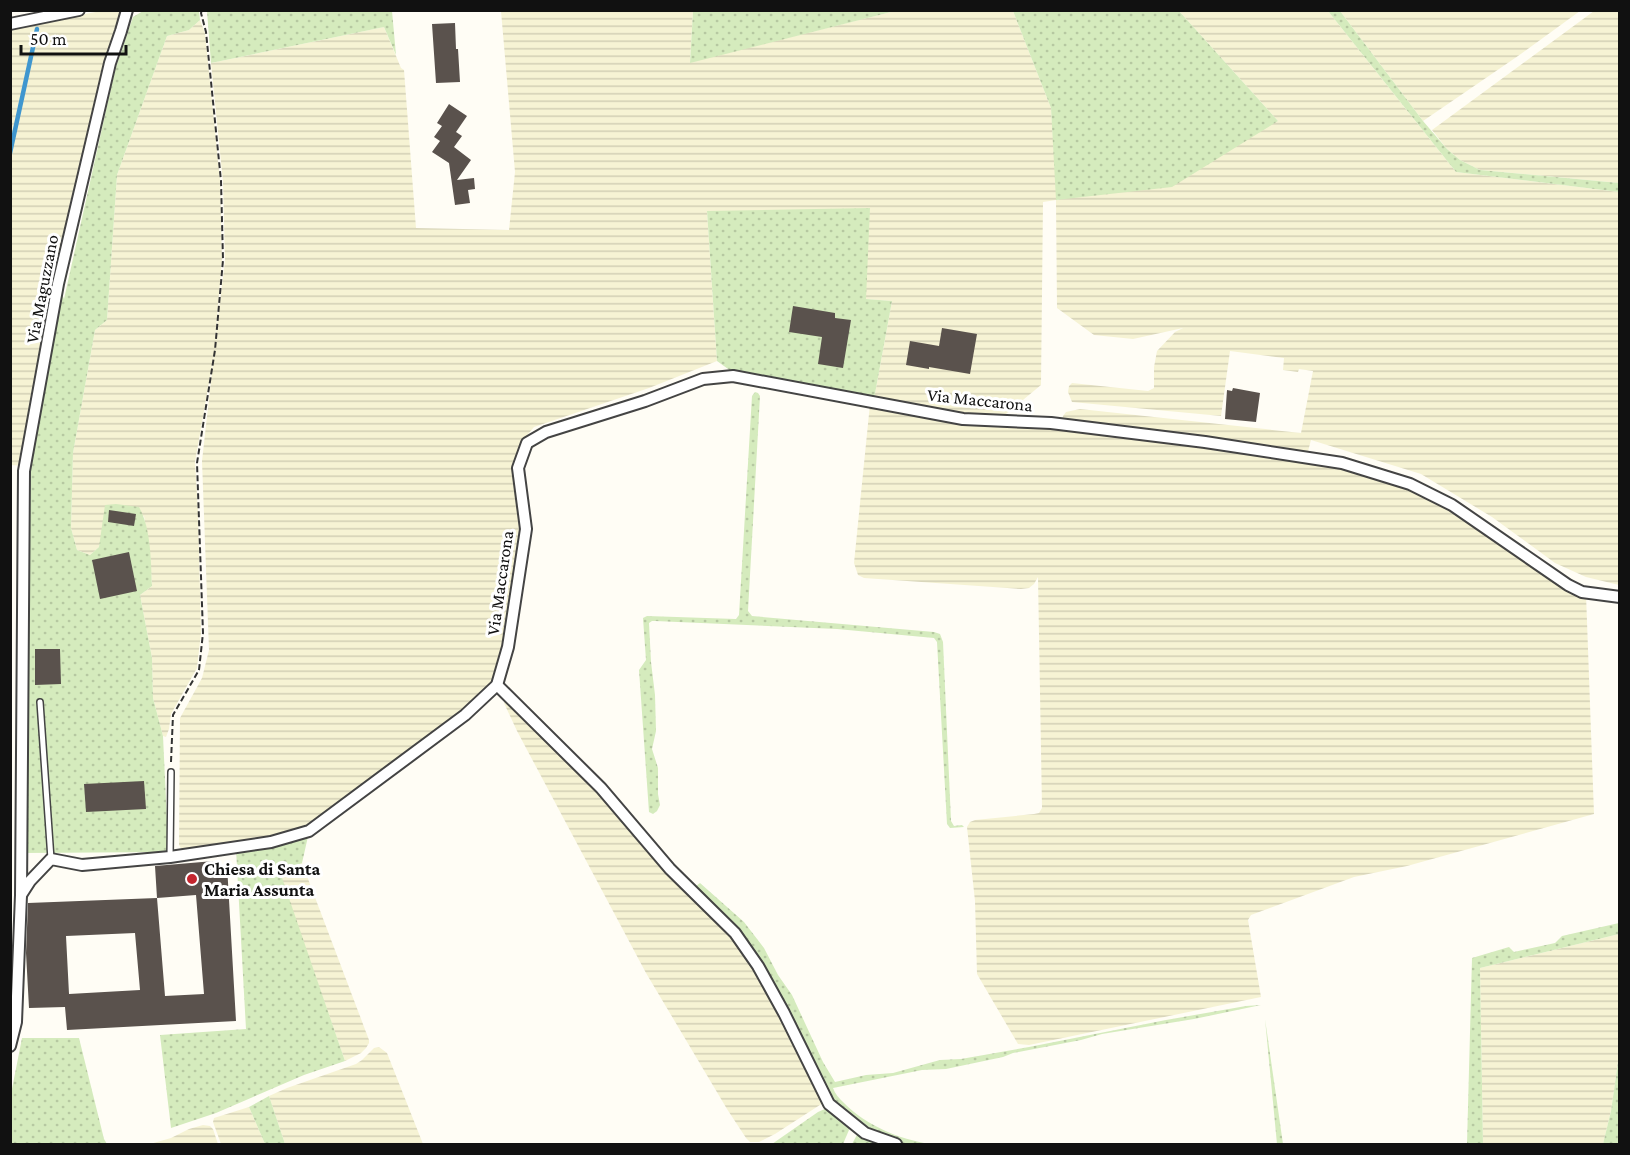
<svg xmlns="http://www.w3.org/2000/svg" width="1630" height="1155" font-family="'Crimson Pro',serif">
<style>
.farmland{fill:url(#farmland-rules)}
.green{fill:url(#green-dots)}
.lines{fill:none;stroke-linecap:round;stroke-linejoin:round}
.stream{stroke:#3f96cf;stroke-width:4.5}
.building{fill:#5a524d;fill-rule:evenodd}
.lane-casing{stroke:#444;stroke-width:8}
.street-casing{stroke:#444;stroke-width:14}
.path{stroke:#333;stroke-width:2;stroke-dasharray:6 3;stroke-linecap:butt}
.lane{stroke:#fff;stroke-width:5}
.street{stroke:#fff;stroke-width:10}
.poi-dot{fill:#c4262e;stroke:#fff;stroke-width:2}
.labels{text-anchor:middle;stroke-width:6;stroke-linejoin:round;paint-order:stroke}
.street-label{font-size:18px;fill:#111;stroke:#fff}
.poi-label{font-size:18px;font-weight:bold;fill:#111;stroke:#fff;text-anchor:start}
</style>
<defs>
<pattern id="farmland-rules" width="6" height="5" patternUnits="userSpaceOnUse" patternTransform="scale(1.5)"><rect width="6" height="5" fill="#f6f3d4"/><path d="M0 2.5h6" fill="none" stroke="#d2cfb5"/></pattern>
<pattern id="green-dots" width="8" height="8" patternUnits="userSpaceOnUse" patternTransform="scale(1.5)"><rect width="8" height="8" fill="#d5ebbd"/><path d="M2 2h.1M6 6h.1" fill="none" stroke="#b6c8a1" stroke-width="1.8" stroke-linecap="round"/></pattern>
</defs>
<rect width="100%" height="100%" fill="#fffdf5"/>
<g class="farmland">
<path d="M101,11H124L108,63L24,466L11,465V28Z"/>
<path d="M501,11H693L690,62L895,11H1013L1051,108L1057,200L1278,121L1179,11H1328L1456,172L1619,192V585L1586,577L1555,563L1492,517L1421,474L1311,440L1307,455L1062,422L1063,416L1066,412L1080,409L1301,433L1313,371L1299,369L1298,372L1283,370L1284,358L1230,351L1221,416L1072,402L1068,392L1069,386L1072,383L1148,391L1154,388V367L1157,351L1175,332L1183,328L1133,339L1094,335L1057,308L1056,200L1043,202L1041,385L1001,418L965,416L874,399L892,301L866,299L707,211L717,361L649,388L534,427L524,439L516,459L523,525L505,636L493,685L465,714L312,824L280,835L182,850L179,845L180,718L202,678L209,650L202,461L214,354L195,462L198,511L201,633L197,668L171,714L169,729L166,737L163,736L153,698L152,658L140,595L152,586L150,555L144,516L102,534L99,547L90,555L77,550L71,528L73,453L95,330L107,320L117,175L167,36L189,30L200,20L205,33L220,180L222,260L215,341L225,261L223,182L211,63L384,27L401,68L404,70L416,228L509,230L515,172Z"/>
<path d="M1340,11H1580L1518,56L1423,121Z"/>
<path d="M1594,11H1619V183L1480,170L1460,160L1447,149L1432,130Z"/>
<path d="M870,404L1050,426L1342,465L1410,485L1450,506L1586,594L1594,814L1407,866L1354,877L1251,915L1248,920L1261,997L1029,1045L1018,1044L977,974L975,901L967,827L970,822L975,820L1034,814L1039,813L1042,808L1038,577L1034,584L1029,588L1021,589L864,578L858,575L854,563Z"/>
<path d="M505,699L559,748L720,924L754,965L823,1103L775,1134L759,1142H750L746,1138L727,1109L646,973L517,731L504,703Z"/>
<path d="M302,863L369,1040V1043L366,1048L361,1053L345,1061L279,872Z"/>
<path d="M1619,934V1055L1611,1111L1603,1144H1483L1480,968Z"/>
<path d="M379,1047L387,1053L423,1144H285L269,1096L287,1088L356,1064L362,1060L374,1048Z"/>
<path d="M249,1107L265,1144H221L213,1122L214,1118Z"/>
<path d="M203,1125L210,1126L213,1129L218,1144H150L171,1138L189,1129Z"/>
</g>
<g class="green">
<path d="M143,11H199L200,20L189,30L167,36L117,175L107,320L95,330L73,453L71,528L77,550L90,555L99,547L105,505L116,504L139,507C151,528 151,561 152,586L140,595L152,658L153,698L163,736L167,822V852L24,853L26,471L59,286L64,299L115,70L133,17Z"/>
<path d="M207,11H392L396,55L384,27L211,63Z"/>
<path d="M693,11V10L895,11L690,63Z"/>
<path d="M1013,11H1179L1278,121L1172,187L1056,200L1051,108Z"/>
<path d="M1328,11H1340L1423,121L1447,149L1460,160L1480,170L1619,183V192L1456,172Z"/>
<path d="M870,208L866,299L892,301L874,399L735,374L717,361L707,211Z"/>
<path d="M755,392L758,393L760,396L748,611L752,616L934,632L940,634L943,642L951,821L954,826L962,825L964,827L950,828L947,824L937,642L934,638L837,629L655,621H652L649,623L651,662L655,695L656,731L652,749L658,768V794L660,805L657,811L653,814L649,812L639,670L646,660L643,618L647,616L736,619L739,615L752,396Z"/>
<path d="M309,832L302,863L280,872L345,1061L304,1075L216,1113L171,1128L160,1035L246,1029L236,849Z"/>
<path d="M700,883L744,922L764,948L778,975L792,995L823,1062L835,1082L866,1075L893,1073L940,1060L961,1059L1029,1047L1166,1020L1246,1006L1261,1005L1194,1019L1102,1034L1081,1040L1013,1053L1003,1057L946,1069L922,1070L833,1088C835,1094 839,1098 844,1103C867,1126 899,1139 930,1144H904L874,1131L835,1101L815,1066L804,1041L771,978L749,946L697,889L696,886Z"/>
<path d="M1619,923V934L1480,968L1483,1144H1467L1472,958L1509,947L1514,952L1555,943L1562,936Z"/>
<path d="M1265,1019L1283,1144H1277Z"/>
<path d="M22,1038H79L104,1139L107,1144H11V1094Z"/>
<path d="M1619,1055V1144H1603L1611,1111Z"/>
<path d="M269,1096L285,1144H265L249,1107Z"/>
<path d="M827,1108L848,1125L849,1130L843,1144H772L818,1112Z"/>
<path d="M858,1133L887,1144H852Z"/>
</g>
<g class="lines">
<path class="stream" d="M10,153L37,29"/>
</g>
<g class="building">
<path d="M455,23L456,49H458L460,82L436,83L432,24Z"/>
<path d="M449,104L467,116L456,132L462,136L454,147L471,160L457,180L474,178L475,189L468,190L470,203L455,205L449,163L432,152L440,141L434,137L442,126L437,123Z"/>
<path d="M793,306L835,313V318L851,320L843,368L818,364L822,337L789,332Z"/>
<path d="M942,328L977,334L970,374L929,367V369L906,365L910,341L939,346Z"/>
<path d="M1233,388L1260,393L1256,422L1225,419L1227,390L1232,391Z"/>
<path d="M109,510L136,514L134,526L108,522Z"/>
<path d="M129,552L137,591L100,599L92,560Z"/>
<path d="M35,649H60L61,684L35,685Z"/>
<path d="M144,781L146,809L86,812L84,784Z"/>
<path d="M214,861L215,867L227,865L236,1021L67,1030L65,1007L29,1008L26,953L28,903L157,898L155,866ZM196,895L204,994L165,996L157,898ZM135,933L140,990L69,994L66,936Z"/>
</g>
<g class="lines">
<g class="lane-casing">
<g id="lane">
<path d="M40,702L51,859"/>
<path d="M170,857L171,772"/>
</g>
</g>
<g class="street-casing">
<g id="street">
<path d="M10,24L79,10"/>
<path d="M497,685L601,788L670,869L735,933L758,966L784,1013L829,1104L865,1133L896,1144"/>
<path d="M21,895L30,881L51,859L82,865L170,857L271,842L309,831L465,715L497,685L508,647L526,529L518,468L527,443L546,432L645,401L703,379L733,376L963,419L1051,423L1205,442L1342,463L1410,484L1452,505L1568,585L1582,592L1620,597"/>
<path d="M10,1046L16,1022L21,895L24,471L58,284L110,63L121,31L127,10"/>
</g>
</g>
<path class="path" d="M171,762L173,715L199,670L203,633L197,463L215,350L223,260L221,181L206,32L201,13L202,10"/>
<use href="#lane" class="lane"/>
<use href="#street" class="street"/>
</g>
<circle class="poi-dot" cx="192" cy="879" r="6"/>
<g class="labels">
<g class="street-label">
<text transform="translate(42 289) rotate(-79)" y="6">Via Maguzzano</text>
<text transform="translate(980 400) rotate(6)" y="6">Via Maccarona</text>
<text transform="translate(500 583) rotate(-82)" y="6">Via Maccarona</text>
</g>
<g class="poi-label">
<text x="204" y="875">Chiesa di Santa<tspan x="204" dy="21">Maria Assunta</tspan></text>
</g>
</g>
<rect width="1630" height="1155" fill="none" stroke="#111111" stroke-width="24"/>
<path d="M21 45v9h105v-9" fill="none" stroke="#111111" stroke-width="3"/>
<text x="30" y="45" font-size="18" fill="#111111" stroke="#ffffff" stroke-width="4.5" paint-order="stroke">50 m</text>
</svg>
